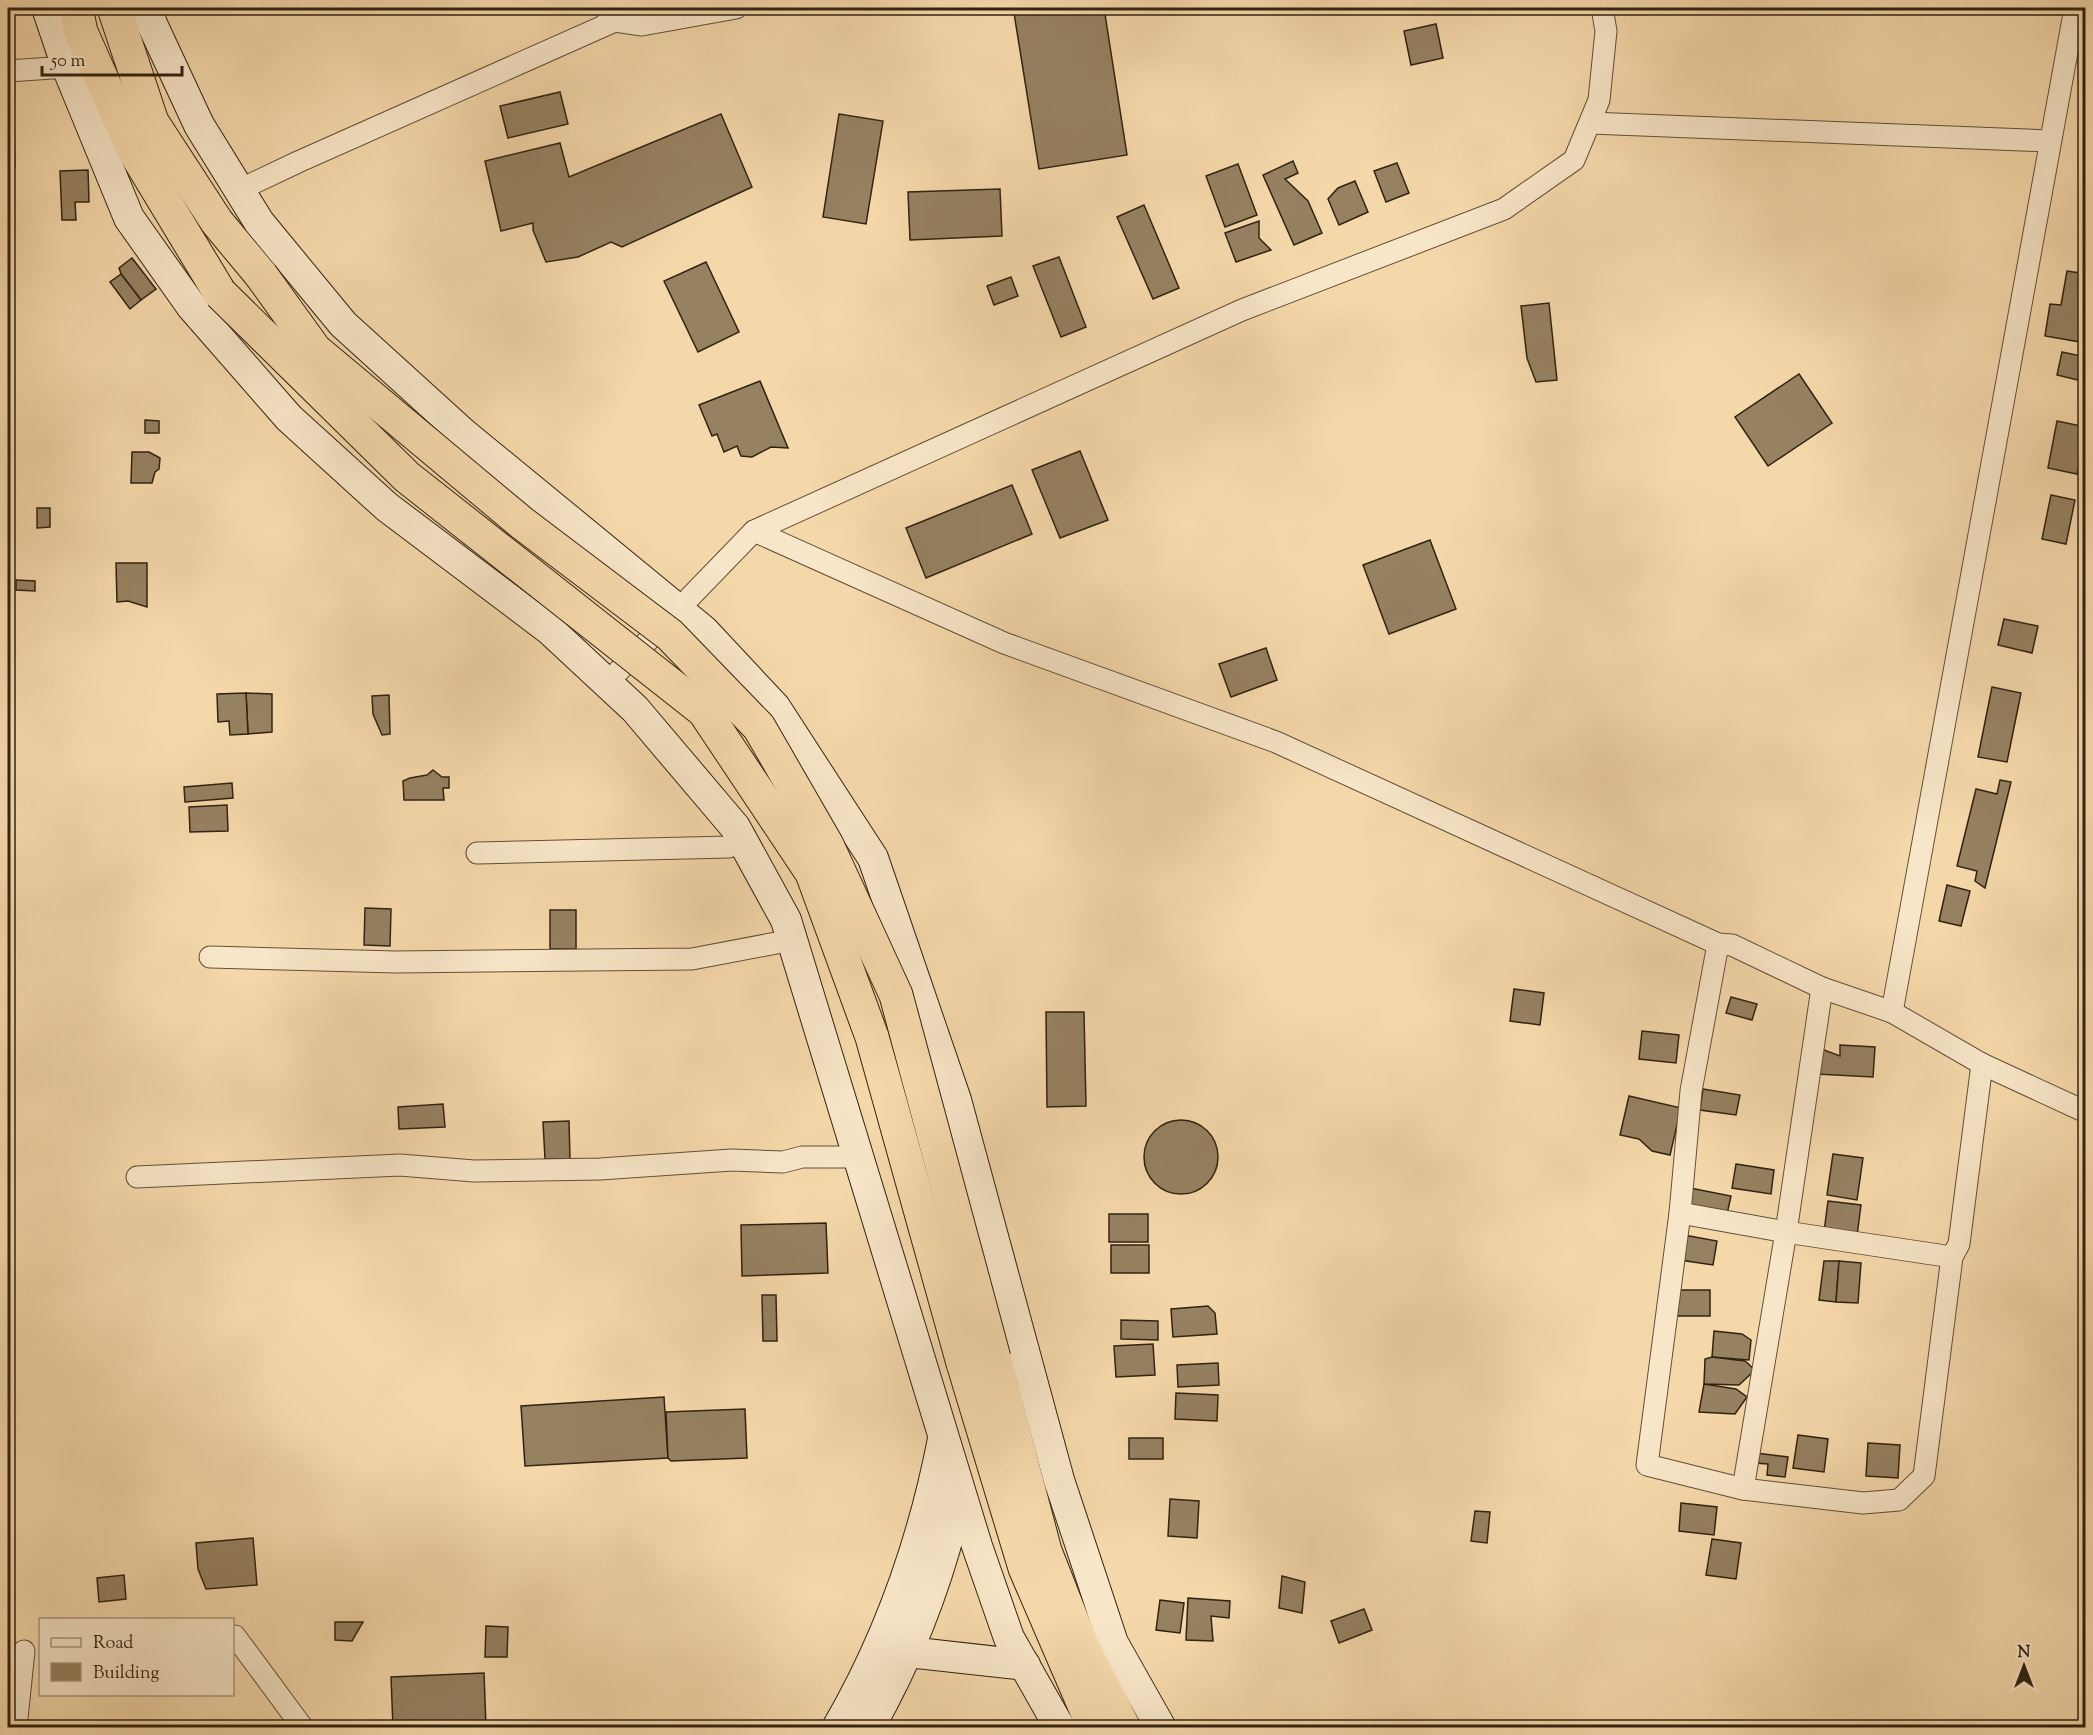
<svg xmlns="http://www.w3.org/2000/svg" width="2093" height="1735" font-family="'Sorts Mill Goudy',serif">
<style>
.building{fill:#968161;stroke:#302312;stroke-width:1.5}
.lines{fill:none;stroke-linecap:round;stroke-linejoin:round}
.street-casing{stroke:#615038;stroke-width:23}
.secondary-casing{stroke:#302312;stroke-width:32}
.highway-casing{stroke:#302312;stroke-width:35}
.street{stroke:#f8e6c8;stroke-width:21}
.secondary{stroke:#f8e6c8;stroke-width:30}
.highway{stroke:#f5d8aa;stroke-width:33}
.highway-bridge-casing{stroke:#302312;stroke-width:35;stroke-linecap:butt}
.highway-bridge{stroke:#f5d8aa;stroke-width:33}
</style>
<rect width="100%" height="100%" fill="#f5d8aa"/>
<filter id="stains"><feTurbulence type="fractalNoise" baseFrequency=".00333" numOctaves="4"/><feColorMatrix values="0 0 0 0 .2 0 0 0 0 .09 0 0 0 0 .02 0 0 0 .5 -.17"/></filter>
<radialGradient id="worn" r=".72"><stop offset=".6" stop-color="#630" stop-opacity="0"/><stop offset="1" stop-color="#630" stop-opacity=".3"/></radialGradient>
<g class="building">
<path d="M1049,8H1104L1127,155L1039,169L1014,13Z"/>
<path d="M1436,24L1443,58L1411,65L1404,31Z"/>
<path d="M8,90H13L15,167H8Z"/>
<path d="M560,92L568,124L508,138L500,106Z"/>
<path d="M721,114L752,187L622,247L611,242L578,257L546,262L533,230V223L501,231L485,161L560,143L569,177Z"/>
<path d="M839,114L883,121L866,224L823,217Z"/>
<path d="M1293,161L1298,173L1285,179L1308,201L1322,233L1294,245L1263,175Z"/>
<path d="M1397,163L1409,193L1386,202L1374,171Z"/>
<path d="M1238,164L1257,215L1225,227L1206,176Z"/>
<path d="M88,170L89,202H75L76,220H62L60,171Z"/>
<path d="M1355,181L1368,212L1339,225L1328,199L1338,188Z"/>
<path d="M1000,189L1002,236L910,240L908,192Z"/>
<path d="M1144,205L1179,288L1153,299L1117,217Z"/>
<path d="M1259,221V238L1271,250L1236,262L1225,233Z"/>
<path d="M1059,257L1086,327L1061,337L1033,266Z"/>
<path d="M132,258L156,289L141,300L121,274L119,268Z"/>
<path d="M706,262L739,332L698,352L664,281Z"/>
<path d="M2067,271L2086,274V343L2045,336L2050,304L2061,305Z"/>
<path d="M121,274L141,300L130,309L110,282Z"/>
<path d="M1011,277L1018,296L994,305L987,286Z"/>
<path d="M1549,303L1557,380L1536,382L1527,358L1521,306Z"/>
<path d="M2062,352L2086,357V382L2057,375Z"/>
<path d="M1799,374L1832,423L1768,466L1735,417Z"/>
<path d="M760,381L788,448L771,447L752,457L741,456L737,446L724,452L717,434L712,436L699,405Z"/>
<path d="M145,420L159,421V433H145Z"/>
<path d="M2057,421L2086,427L2077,474L2048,468Z"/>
<path d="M1080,451L1108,520L1060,538L1032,470Z"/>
<path d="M132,452H149L160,458L159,469L155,472L152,483H131Z"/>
<path d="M1012,485L1032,534L926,578L906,528Z"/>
<path d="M2051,495L2075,500L2066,544L2042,539Z"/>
<path d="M37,508H50V527L37,528Z"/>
<path d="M1430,540L1456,609L1389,634L1363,565Z"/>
<path d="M116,563H147V607L128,601L117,602Z"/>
<path d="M16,580L35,581V591L16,590Z"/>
<path d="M2004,619L2038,626L2032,653L1998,645Z"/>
<path d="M1266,648L1277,680L1231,697L1219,664Z"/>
<path d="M1992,687L2021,693L2007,762L1978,757Z"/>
<path d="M246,693L272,694V732L248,734Z"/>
<path d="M246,693L248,734L230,735L229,721L218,722L217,694Z"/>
<path d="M389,695L390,734L382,735L373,714L372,696Z"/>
<path d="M433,770L442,777H449V788H443L444,800H404L403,781L410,778L427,775Z"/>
<path d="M2000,780L2011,782L1985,888L1975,881L1977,871L1957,866L1976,789L1997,794Z"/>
<path d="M232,783L233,798L185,802L184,787Z"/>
<path d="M227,805L228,831L190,832L189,807Z"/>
<path d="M1947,885L1970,891L1961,926L1939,921Z"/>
<path d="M365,908L391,909L390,946L364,945Z"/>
<rect x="550" y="910" width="26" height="39"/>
<path d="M1514,989L1544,993L1540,1025L1510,1021Z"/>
<path d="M1731,997L1757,1004L1752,1020L1726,1013Z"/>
<path d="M1046,1012H1084L1086,1106L1047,1107Z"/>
<path d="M1642,1031L1679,1035L1676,1063L1639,1059Z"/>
<path d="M1840,1045L1875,1047L1873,1077L1817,1074L1819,1048L1840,1056Z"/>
<path d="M1703,1089L1740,1095L1736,1115L1700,1110Z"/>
<path d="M1629,1096L1681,1108L1670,1155L1652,1151L1639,1139L1620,1135Z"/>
<path d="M443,1104L445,1127L399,1129L398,1107Z"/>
<circle cx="1181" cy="1157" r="37"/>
<path d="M569,1121L570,1159H545L543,1122Z"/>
<path d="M1833,1154L1863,1158L1857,1200L1827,1195Z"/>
<path d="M1736,1164L1774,1170L1771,1194L1732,1188Z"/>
<path d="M1690,1188L1731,1196L1727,1214L1691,1207Z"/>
<path d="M1828,1201L1861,1205L1857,1236L1824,1232Z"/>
<rect x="1109" y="1214" width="39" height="28"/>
<path d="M826,1223L828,1273L742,1276L741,1225Z"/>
<path d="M1684,1235L1717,1241L1713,1265L1680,1260Z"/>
<rect x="1111" y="1245" width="38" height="28"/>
<path d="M1824,1261H1839L1836,1302L1819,1300Z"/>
<path d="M1839,1261L1861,1263L1858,1303L1836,1302Z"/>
<rect x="1674" y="1290" width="36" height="26"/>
<path d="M762,1295H776L777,1341H763Z"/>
<path d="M1208,1306L1215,1313L1217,1334L1173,1337L1171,1309Z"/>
<path d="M1121,1320L1158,1321V1340L1121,1339Z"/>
<path d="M1714,1331L1742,1334L1751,1340L1749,1360L1712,1357Z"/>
<path d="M1153,1344L1155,1375L1116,1377L1114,1346Z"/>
<path d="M1712,1357L1745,1361L1755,1370L1739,1385L1704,1384L1705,1359Z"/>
<path d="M1218,1363L1219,1385L1178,1387L1177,1365Z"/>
<path d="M1704,1384L1736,1389L1747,1397L1735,1414L1699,1412Z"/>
<path d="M1176,1393L1218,1395L1217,1421L1175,1419Z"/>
<path d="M664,1397L668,1458L525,1466L521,1406Z"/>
<path d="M745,1409L747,1458L671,1461L668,1458L666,1412Z"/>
<path d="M1798,1435L1828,1439L1824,1472L1793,1468Z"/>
<rect x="1129" y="1438" width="34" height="21"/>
<path d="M1868,1443L1900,1445L1898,1478L1866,1476Z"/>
<path d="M1756,1453L1788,1457L1785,1477L1767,1475L1768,1464L1755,1463Z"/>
<path d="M1170,1499L1199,1501L1197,1538L1168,1536Z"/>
<path d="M1681,1503L1717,1507L1714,1535L1679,1531Z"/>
<path d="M1475,1511L1490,1512L1487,1543L1471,1541Z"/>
<path d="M253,1538L257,1585L206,1589L198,1569L196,1543Z"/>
<path d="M1712,1539L1741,1543L1736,1579L1706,1575Z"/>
<path d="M124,1575L126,1599L99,1602L97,1578Z"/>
<path d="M1282,1576L1305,1582L1302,1613L1279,1608Z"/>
<path d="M1188,1598L1230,1601L1229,1618L1211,1616L1213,1641L1186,1640Z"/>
<path d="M1160,1600L1184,1603L1180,1633L1156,1630Z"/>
<path d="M1364,1609L1372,1630L1339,1643L1331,1621Z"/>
<path d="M335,1622H363L352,1641L335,1640Z"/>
<path d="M486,1626L508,1627L507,1657H485Z"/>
<path d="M484,1673L486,1728H393L391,1677Z"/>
</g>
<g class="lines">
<g class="street-casing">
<g id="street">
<path d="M605,8L615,21L642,25L736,8"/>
<path d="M8,71L67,67"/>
<path d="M1590,123L2050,141"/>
<path d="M239,190L298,162L615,21"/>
<path d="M754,531L1004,643L1276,742L1718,944L1732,945L1822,988L1892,1012L1982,1064L2086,1112"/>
<path d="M607,683L754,531L1242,310L1504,209L1574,160L1599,100L1606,31L1602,8"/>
<path d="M477,853L729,847L742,842L745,845"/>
<path d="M1718,944L1691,1091L1680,1213L1647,1465L1743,1489L1863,1503L1899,1500L1924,1476L1952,1257L1959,1244L1982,1064"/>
<path d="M210,957L396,962L692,959L792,940"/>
<path d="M1892,1012L2075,8"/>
<path d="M137,1177L400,1165L474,1171L600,1169L732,1160L783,1162L802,1157H858"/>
<path d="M1680,1213L1786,1232L1952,1257"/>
<path d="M1743,1489L1786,1232L1822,988"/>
<path d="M235,1636L303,1728"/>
<path d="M16,1728L24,1651"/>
</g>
</g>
<g class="secondary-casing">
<g id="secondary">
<path d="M47,8L67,67L129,218L192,307L289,418L387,507L550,630L635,709L735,827L786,920L977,1546L1009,1638L1060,1728"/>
<path d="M147,8L152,24L199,125L259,222L343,324L463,433L703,630L775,707L873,858L956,1100L1059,1480L1113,1643L1161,1728"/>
<path d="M889,1646L908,1652L1025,1665"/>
<path d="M837,1728C890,1637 923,1542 943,1439"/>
<path d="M869,1728C911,1654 941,1575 959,1493"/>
</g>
</g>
<g class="highway-casing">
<g id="highway">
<path d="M76,8L81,32L133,149L220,293"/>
<path d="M114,8L152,122L217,222L261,275"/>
<path d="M994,1358L1045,1551L1083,1648L1124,1728"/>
<path d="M963,1363L1025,1568L1094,1728"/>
</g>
</g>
<use href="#street" class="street"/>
<use href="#secondary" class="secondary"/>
<use href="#highway" class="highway"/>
<g class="highway-bridge-casing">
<g id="highway-bridge">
<path d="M261,275L315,350L522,523L670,635L759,727L827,845L896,995L994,1358"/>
<path d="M220,293L407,477L704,711L812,873L872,1037L963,1363"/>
</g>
</g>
<use href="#highway-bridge" class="highway-bridge"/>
</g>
<rect width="2093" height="1735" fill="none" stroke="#f5d8aa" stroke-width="30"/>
<rect x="9" y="9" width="2075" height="1717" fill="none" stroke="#302312" stroke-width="3"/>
<rect x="15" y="15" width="2063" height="1705" fill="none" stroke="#302312" stroke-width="1.5"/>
<rect x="39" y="1618" width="195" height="78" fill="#f8e6c8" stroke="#a8987f" stroke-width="1.5"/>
<rect x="51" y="1638" width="30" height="9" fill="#f8e6c8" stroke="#a8987f" stroke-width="1.5"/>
<text x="93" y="1648" font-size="18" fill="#302312">Road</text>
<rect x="51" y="1663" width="30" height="18" fill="#968161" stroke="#a8987f" stroke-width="1.5"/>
<text x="93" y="1678" font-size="18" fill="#302312">Building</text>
<g transform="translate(2024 1666)" stroke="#f8e6c8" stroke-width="4.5" paint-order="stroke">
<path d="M0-4.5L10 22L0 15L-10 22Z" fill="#302312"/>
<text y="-9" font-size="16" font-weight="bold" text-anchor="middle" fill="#302312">N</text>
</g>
<path d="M42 66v9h140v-9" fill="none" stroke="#302312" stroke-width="3"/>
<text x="51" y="66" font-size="18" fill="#302312" stroke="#f8e6c8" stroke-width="4.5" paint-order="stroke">50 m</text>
<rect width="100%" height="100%" filter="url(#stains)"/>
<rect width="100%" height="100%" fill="url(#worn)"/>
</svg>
